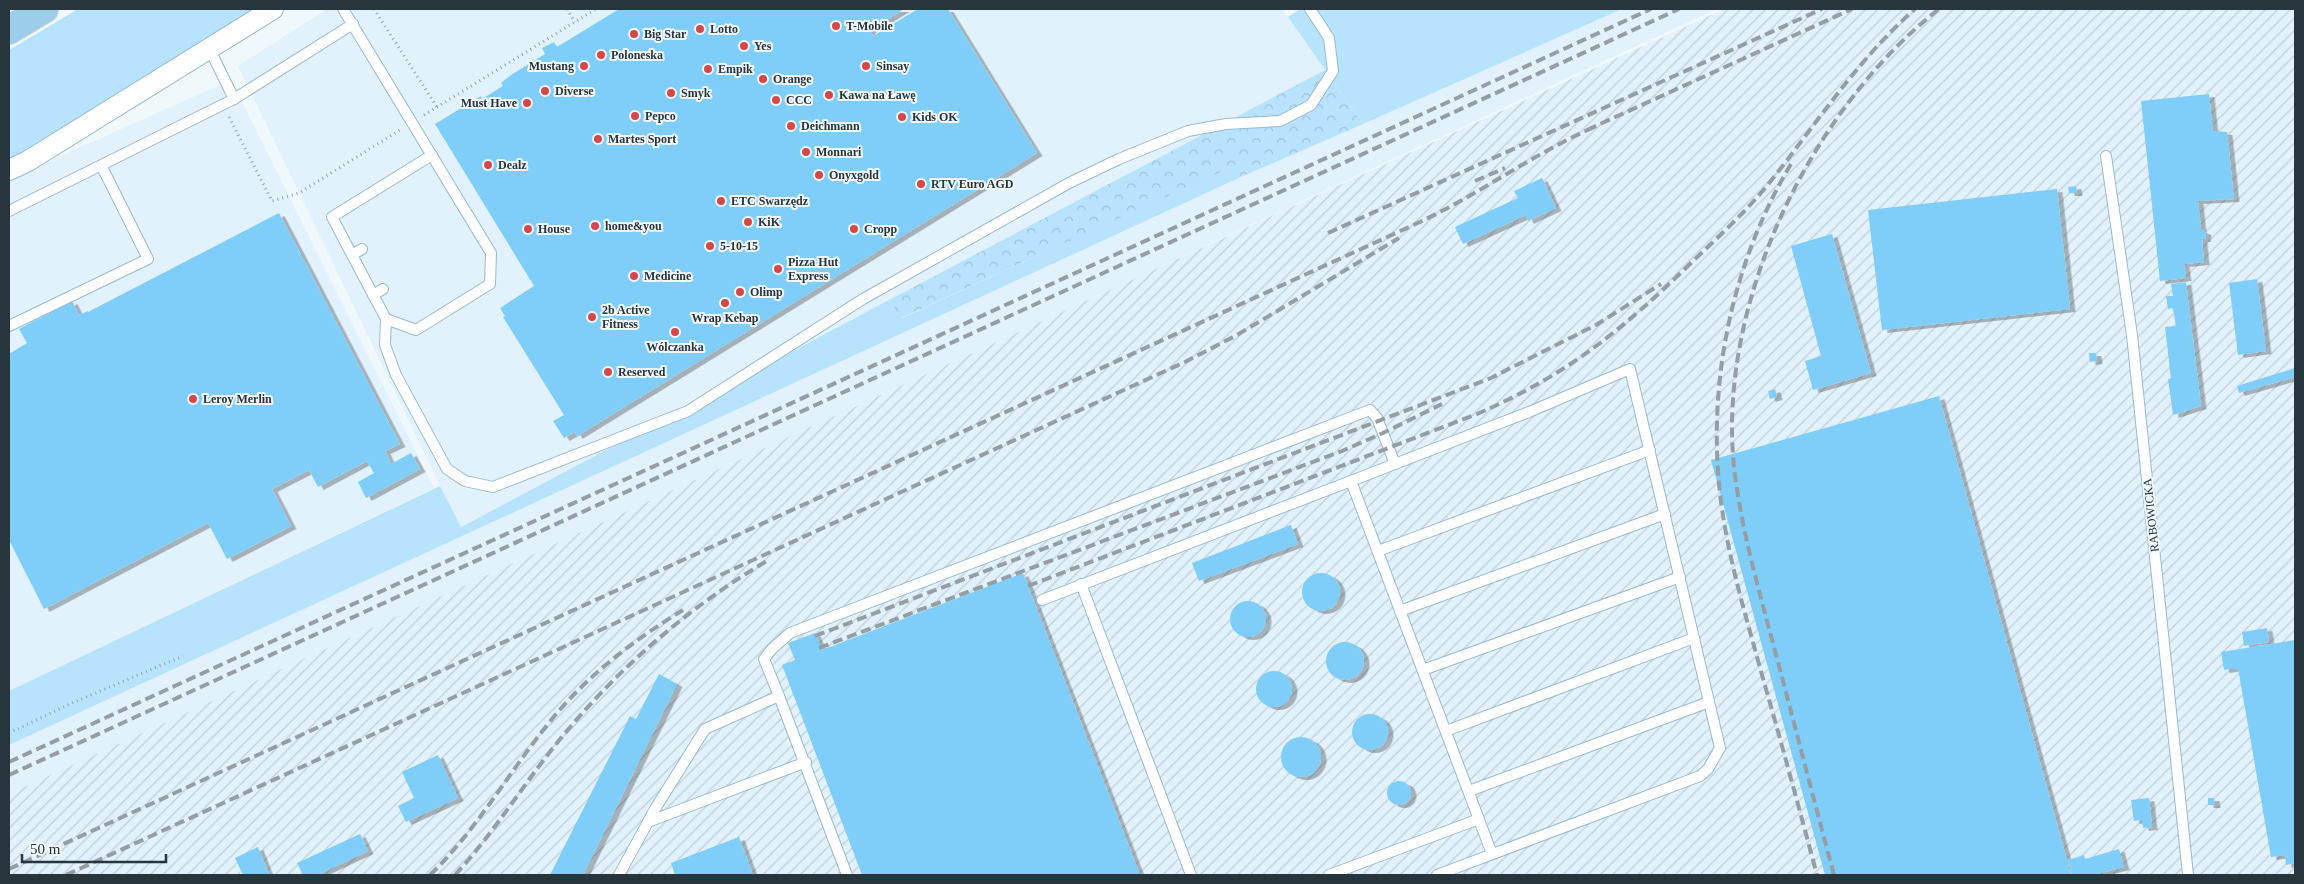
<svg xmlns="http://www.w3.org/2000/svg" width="2304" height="884" font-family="Georgia,serif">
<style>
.built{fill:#e1f2fc}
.industrial{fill:url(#industrial-furrows)}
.green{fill:#b7e3fd}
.forest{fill:url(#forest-crowns)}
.building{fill:#7fcef9;filter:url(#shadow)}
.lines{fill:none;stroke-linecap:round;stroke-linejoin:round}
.service-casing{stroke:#98bacd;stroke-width:12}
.minor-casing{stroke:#98bacd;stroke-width:22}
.primary-casing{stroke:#cfd3d4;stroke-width:30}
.path{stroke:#98a3a8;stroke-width:3;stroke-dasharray:1 4;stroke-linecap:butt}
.service{stroke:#fff;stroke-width:10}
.minor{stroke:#fff;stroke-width:20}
.primary{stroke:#9acee9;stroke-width:28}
.rail{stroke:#949ea4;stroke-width:4;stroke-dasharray:10 5;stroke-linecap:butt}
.poi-dot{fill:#d64749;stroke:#f1f8fc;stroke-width:2}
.labels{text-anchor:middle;stroke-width:4;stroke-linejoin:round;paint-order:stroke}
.poi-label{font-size:12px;font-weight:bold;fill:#27353d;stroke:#f1f8fc;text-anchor:start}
.street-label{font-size:12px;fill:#27353d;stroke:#f1f8fc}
</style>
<defs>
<pattern id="industrial-furrows" width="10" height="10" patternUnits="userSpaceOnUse" patternTransform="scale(1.25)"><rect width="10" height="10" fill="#e1f2fc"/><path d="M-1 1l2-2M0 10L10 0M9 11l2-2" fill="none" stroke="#c1d0d9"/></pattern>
<pattern id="forest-crowns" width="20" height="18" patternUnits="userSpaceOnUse" patternTransform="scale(1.25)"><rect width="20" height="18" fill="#b7e3fd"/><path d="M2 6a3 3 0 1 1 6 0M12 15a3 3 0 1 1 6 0" fill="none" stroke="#9dc3da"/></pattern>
<filter id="shadow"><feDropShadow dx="5.5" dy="3" stdDeviation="0" flood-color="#0004"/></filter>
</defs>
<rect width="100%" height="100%" fill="#f1f8fc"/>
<g class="built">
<path d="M327,9H1282L1325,70L460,527L238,66Z"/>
<path d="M1622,9H1717L1084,302L9,794V745L1241,177Z"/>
<path d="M231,80L434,488L9,691V179Z"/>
</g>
<path class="industrial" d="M1724,9H2295V875H9V794Z"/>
<g class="green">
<path d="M78,9H257L9,163V50Z"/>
<path d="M1300,9H1622L1363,124L1288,17Z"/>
<path d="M1234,165L1241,177L9,745V691L440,486L461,527L889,300L902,318Z"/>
</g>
<path class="forest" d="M1325,70L1363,124L1241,177L1234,166L901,318L889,300Z"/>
<g class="building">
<path d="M619,9H904L870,30L873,36L918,9H948L1037,153L577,436L575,432L564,438L553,421L564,415L503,317L505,316L500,308L534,286L435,124L481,96L482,99L503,86L501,83L511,75L545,54L542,48L554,42L557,47Z"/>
<path d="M2209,94L2213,131L2227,132L2234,199L2198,201L2201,230L2206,232L2205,239H2202L2204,262L2184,264L2186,278L2160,281L2141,101Z"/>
<path d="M1542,178L1556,208L1528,221L1526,215L1463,244L1455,227L1518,198L1514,191Z"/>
<path d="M2076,186L2077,193H2069L2068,187Z"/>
<path d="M2057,189L2070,309L1882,330L1868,210Z"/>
<path d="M279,213L400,444L385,451L391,464L411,453L420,469L366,498L358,482L374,473L367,461L318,487L309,470L272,489L291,526L227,559L208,523L44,609L9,540V354L27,343L19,329L72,301L79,315L88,311V312Z"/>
<path d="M1832,234L1871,373L1813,390L1805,361L1821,356L1791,246Z"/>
<path d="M2257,279L2266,351L2238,355L2229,283Z"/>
<path d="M2186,282L2201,406L2173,415L2168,379H2171L2165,327L2176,326L2173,308L2168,309L2166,296H2173L2171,284Z"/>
<path d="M2089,353H2096L2097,361L2090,362Z"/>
<path d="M2295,368V377L2239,393L2237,386Z"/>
<path d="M1775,389L1777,397L1770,399L1768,391Z"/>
<path d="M1939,396L2071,875H1825L1711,460Z"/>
<path d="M1291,525L1298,544L1199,581L1192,563Z"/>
<path d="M1023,573L1140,875H862L782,665L795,660L788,643L815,633L822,650Z"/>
<circle cx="1321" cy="592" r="19"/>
<circle cx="1248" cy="619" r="18"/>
<path d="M2267,628L2269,642L2244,646L2242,632Z"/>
<path d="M2295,640V863L2286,865L2285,855L2271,857L2238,668L2224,670L2221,652Z"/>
<circle cx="1345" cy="661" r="19"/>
<circle cx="1274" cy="689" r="18"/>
<path d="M659,674L677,684L583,875H550L630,716L636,719Z"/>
<circle cx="1370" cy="732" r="18"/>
<circle cx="1301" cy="757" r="20"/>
<path d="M438,755L458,798L406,822L398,806L414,798L402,772Z"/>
<circle cx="1399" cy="793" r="12"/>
<path d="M2149,798L2152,827L2143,828L2142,820L2134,821L2131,800Z"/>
<path d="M2208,798H2214L2215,805H2208Z"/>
<path d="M360,834L368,851L317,875H303L297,863Z"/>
<path d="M739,837L753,875H675L671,863Z"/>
<path d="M258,847L269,875H243L235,858Z"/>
<path d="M2119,849L2124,867L2093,875H2072L2068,860L2084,855L2085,859Z"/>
</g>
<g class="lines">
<g class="service-casing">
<g id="service">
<path d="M343,9L491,253L490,284L416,330L386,319"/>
<path d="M234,99L353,24"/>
<path d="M2106,156L2132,335L2188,875"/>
<path d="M9,211L234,99L209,48"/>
<path d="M362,249L352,255L386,319L385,345L396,375L447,469L465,481L493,487L688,411L863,299L1069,183L1119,159L1188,131L1226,124L1280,121L1311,105L1333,71L1329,38L1310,9"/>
<path d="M352,255L332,217L432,155"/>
<path d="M373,295L383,289"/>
<path d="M9,326L148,259L102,167"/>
<path d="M1378,551L1650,450"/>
<path d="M1081,584L1191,875"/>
<path d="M1042,600L1351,481"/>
<path d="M1400,611L1665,514"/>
<path d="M1423,670L1680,577"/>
<path d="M779,696L764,659L772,649L790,633L1370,410L1377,418L1395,464"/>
<path d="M1446,731L1694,638"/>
<path d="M1469,791L1709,702"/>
<path d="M648,822L806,762"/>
<path d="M619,875L655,809L705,729L779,696L847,875"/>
<path d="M1329,875L1479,819"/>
<path d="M1437,875L1700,776L1708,769L1720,748L1630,369L1529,412L1351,481L1492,854"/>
</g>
</g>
<g class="minor-casing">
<path id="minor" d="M9,170L28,161L273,9"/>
</g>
<g class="primary-casing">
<path id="primary" d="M9,30L44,9"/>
</g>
<g class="path">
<path d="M374,9L437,107"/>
<path d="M567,9L575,22"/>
<path d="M424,115L596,9"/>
<path d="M229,117L272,201L299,193L400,130"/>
<path d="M9,733L72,703L183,656"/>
</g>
<use href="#service" class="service"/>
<use href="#minor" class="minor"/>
<use href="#primary" class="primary"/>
<g class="rail">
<path d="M1587,130L1852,9"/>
<path d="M1791,164C1730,266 1705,391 1722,509C1730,565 1747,620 1762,675C1781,741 1799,808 1817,875"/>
<path d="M1475,181L1505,168"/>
<path d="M1328,233L1822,9"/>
<path d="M1028,586L1477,414C1567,375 1621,331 1691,263C1718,237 1746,212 1770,182C1817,123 1858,59 1915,9"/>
<path d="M815,636L1491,378L1596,325L1661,284"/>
<path d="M819,648L1342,451L1383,433L1442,404"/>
<path d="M9,762L1651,9"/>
<path d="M9,775L1679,9"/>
<path d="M9,869L1420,222C1479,194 1532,155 1592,128"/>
<path d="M66,875L1185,362L1237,335L1399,238"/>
<path d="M430,875C477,830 510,770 552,719C589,674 634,640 683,610"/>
<path d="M455,875C496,831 527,778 566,732C624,663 692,605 770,559"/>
<path d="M1834,875C1814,801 1795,726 1775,651C1759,590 1741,529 1734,467C1717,303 1811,109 1939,9"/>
</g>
</g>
<g class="poi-dot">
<circle cx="836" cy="26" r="5"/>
<circle cx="700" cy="29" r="5"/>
<circle cx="634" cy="34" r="5"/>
<circle cx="744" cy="46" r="5"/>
<circle cx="601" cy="55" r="5"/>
<circle cx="584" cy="66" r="5"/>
<circle cx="866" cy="66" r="5"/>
<circle cx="708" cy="69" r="5"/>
<circle cx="763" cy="79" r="5"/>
<circle cx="545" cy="91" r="5"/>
<circle cx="671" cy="93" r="5"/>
<circle cx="829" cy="95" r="5"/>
<circle cx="776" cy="100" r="5"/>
<circle cx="527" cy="103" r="5"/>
<circle cx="635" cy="116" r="5"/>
<circle cx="902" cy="117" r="5"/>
<circle cx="791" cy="126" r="5"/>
<circle cx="598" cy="139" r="5"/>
<circle cx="806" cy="152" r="5"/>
<circle cx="488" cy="165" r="5"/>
<circle cx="819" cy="175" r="5"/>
<circle cx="921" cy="184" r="5"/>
<circle cx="721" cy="201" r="5"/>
<circle cx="748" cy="222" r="5"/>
<circle cx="595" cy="226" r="5"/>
<circle cx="528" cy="229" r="5"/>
<circle cx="854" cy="229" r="5"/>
<circle cx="710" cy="246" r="5"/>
<circle cx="778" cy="269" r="5"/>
<circle cx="634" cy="276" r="5"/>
<circle cx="740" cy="292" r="5"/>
<circle cx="725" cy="303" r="5"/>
<circle cx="592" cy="317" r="5"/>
<circle cx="675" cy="332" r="5"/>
<circle cx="608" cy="372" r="5"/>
<circle cx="193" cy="399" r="5"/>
</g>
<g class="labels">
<g class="poi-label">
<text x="846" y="30">T-Mobile</text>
<text x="710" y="33">Lotto</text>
<text x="644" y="38">Big Star</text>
<text x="754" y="50">Yes</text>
<text x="611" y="59">Poloneska</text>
<text x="574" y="70" text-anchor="end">Mustang</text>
<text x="876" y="70">Sinsay</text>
<text x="718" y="73">Empik</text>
<text x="773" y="83">Orange</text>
<text x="555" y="95">Diverse</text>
<text x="681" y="97">Smyk</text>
<text x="839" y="99">Kawa na Ławę</text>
<text x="786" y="104">CCC</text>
<text x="517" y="107" text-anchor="end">Must Have</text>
<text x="645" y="120">Pepco</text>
<text x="912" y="121">Kids OK</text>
<text x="801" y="130">Deichmann</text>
<text x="608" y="143">Martes Sport</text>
<text x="816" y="156">Monnari</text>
<text x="498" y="169">Dealz</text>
<text x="829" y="179">Onyxgold</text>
<text x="931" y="188">RTV Euro AGD</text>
<text x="731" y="205">ETC Swarzędz</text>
<text x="758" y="226">KiK</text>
<text x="605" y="230">home&amp;you</text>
<text x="538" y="233">House</text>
<text x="864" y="233">Cropp</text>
<text x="720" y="250">5-10-15</text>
<text x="788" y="266">Pizza Hut<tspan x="788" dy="14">Express</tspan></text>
<text x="644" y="280">Medicine</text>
<text x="750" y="296">Olimp</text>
<text x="602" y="314">2b Active<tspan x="602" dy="14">Fitness</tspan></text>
<text x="725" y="322" text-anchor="middle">Wrap Kebap</text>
<text x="675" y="351" text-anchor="middle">Wólczanka</text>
<text x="618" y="376">Reserved</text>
<text x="203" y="403">Leroy Merlin</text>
</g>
<g class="street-label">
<text transform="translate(2151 515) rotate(-96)" y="4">RABOWICKA</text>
</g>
</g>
<rect width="2304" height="884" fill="none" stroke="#27353d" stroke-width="20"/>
<path d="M22 854v8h144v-8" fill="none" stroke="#27353d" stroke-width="2.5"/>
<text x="30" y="854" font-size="15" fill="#27353d" stroke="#f1f8fc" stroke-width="4" paint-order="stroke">50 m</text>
</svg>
